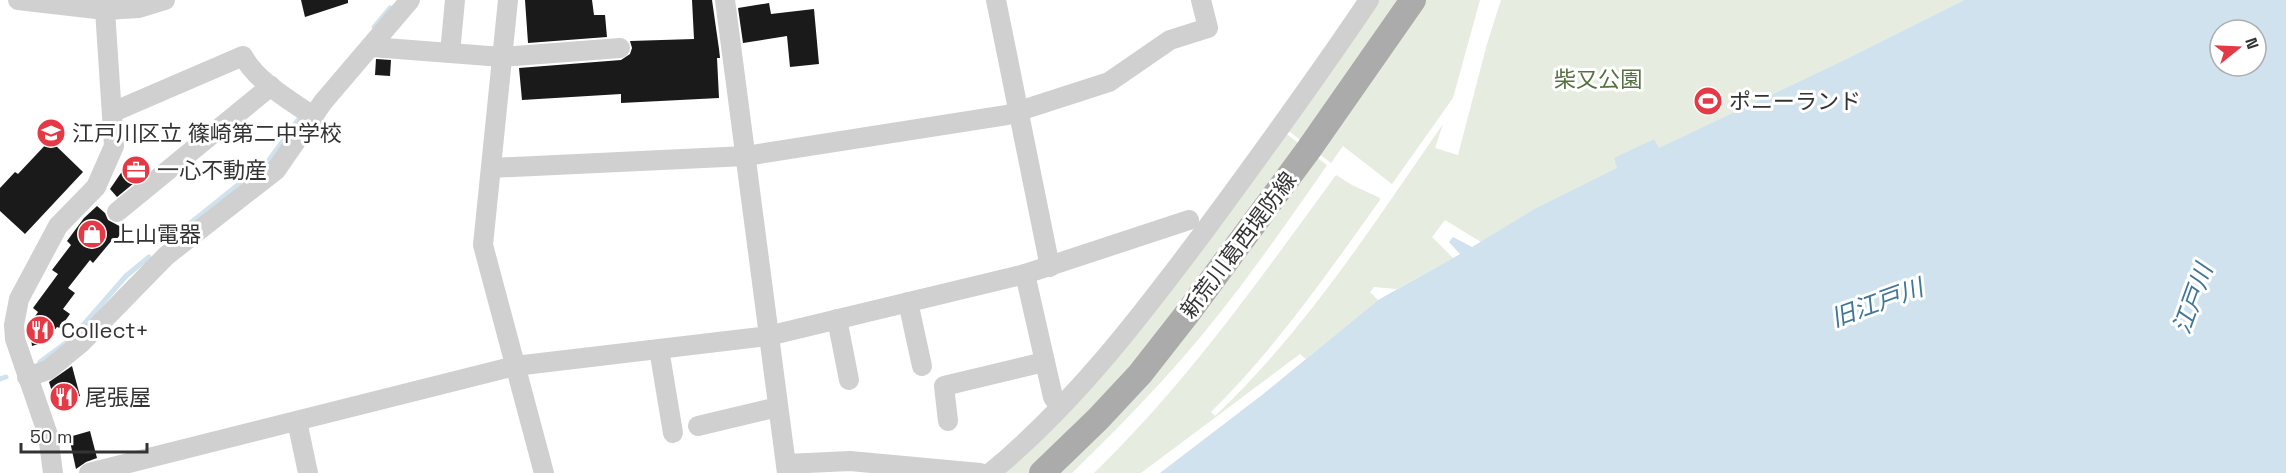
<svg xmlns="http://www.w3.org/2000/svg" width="2286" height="473" font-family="'Space Grotesk','Noto Sans JP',sans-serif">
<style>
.green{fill:#e6ecdf}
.water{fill:#cfe2ee;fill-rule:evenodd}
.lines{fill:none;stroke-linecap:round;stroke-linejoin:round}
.stream{stroke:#cfe2ee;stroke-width:5}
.building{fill:#1a1a1a}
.minor{stroke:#d0d0d0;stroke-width:20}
.major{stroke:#ababab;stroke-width:26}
.labels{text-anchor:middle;stroke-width:6;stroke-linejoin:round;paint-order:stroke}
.park-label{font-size:22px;fill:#56703f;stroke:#fff}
.poi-label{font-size:22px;fill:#333;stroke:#fff;text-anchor:start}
.street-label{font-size:22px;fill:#333;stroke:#fff}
.water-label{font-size:24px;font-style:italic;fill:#3f7597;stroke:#fff}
</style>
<rect width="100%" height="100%" fill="#fff"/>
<g class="green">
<path d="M1376,0H1403L1303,142L1286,129Z"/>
<path d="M1425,0H1480L1453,98L1392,184L1343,146L1331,163L1318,153Z"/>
<path d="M1501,0H1964L1844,60L1658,149L1654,139L1614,159L1618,168L1534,209L1481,242L1445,220L1432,237L1453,258L1397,289L1374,287L1370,292L1378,300L1306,359L1300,354L1141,473H1094C1187,383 1260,279 1336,175L1352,185L1380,198V200C1327,274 1276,348 1211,412L1215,416C1305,331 1373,225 1443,124L1435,148L1458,155L1487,44Z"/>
<path d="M1284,132L1301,145L1165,330L1066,439L1029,473H997Z"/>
<path d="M1315,156L1327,165C1299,206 1270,247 1240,287C1190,354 1132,415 1072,473H1057Z"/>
</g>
<path class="water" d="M1964,0H2286V473H1160L1262,395L1378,300L1460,254L1449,242L1453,237L1472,247L1534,209L1617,168L1614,158L1654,139L1659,148L1844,60ZM2220,30H2256V66H2220Z"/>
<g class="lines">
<g class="stream">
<path d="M374,27L390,8"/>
<path d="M168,241L269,160L298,120"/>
<path d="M40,362L71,339L126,276L149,257"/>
<path d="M0,379L6,377"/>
</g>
</g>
<g class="building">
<path d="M301,0H348V3L305,17Z"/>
<path d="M525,0H592L594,15H605L607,37L528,43Z"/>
<path d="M692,0H712L719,49L720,58H717L719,98L621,103V94L522,100L519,68L621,60L630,54L632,48L630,41L694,39Z"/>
<path d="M769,3L771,14L814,9L819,64L790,67L787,36L743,43L738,8Z"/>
<path d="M376,59L391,60L390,76L375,75Z"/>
<path d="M50,140L83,172L25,234L0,211V188L15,172L18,174Z"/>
<path d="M133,160L145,174L117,197L110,189L123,170L122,169Z"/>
<path d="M97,206L105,213L108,220L125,229L115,241L113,239L93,263L90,260L68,288L75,293L63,309L70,314L60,328L57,327L45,342L32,346L29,325L38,312L33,308L58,274L52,270L71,245L67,241L84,218Z"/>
<path d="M72,366L80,396L56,404L49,382Z"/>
<path d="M90,431L97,458L86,462L76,469L69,437Z"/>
</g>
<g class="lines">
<g class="minor">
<path d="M18,0L105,10L139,8L165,0"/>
<path d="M508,0L483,245L544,473"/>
<path d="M725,0L787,473"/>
<path d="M996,0L1050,267"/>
<path d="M372,47L502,57L620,48"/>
<path d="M450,53L455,0"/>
<path d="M113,112L243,56C257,82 290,100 314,117"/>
<path d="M491,168L746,156L1007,115L1109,82L1170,40L1208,28L1201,0"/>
<path d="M117,212L271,86"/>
<path d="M1025,274L1053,397L1060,406"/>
<path d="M908,302L922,366"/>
<path d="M837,319L849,380"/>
<path d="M659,349L673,433"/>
<path d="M27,377L48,370L81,343L166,256L276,170L323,102L410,0"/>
<path d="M297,421L308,473"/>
<path d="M948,421L944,386L1044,362"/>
<path d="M698,426L778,407"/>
<path d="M786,464L850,461L980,473"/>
<path d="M53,473L48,435L15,339L14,325L19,299L58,226L96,187L114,146L105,10"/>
<path d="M89,473L515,366L768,336L1025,274L1189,220"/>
<path d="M990,473C1074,404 1141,316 1206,229C1262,153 1316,79 1369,0"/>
</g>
<path class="major" d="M1042,473L1098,419L1140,374L1187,314L1309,149L1413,0"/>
</g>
<defs>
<g id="stadium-disc" transform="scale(1.5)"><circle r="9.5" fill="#e63946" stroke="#fff"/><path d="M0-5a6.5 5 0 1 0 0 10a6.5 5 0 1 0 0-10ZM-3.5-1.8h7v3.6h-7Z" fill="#fff"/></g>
<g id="school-disc" transform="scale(1.5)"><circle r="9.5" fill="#e63946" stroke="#fff"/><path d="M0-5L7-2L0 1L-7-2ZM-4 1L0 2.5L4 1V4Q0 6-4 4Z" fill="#fff"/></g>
<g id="office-disc" transform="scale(1.5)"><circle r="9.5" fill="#e63946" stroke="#fff"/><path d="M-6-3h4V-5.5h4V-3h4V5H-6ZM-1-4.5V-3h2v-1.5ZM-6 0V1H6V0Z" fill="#fff"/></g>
<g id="shop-disc" transform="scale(1.5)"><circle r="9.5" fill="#e63946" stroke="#fff"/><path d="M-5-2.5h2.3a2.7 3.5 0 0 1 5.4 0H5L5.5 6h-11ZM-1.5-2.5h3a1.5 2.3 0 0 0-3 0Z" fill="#fff"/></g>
<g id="restaurant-disc" transform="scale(1.5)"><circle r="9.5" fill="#e63946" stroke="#fff"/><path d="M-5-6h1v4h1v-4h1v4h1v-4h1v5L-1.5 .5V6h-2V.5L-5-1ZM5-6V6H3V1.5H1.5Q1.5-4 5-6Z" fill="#fff"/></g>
</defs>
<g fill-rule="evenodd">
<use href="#stadium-disc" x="1708" y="101"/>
<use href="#school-disc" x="51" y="133"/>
<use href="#office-disc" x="136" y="170"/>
<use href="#shop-disc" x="92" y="234"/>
<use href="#restaurant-disc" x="40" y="330"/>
<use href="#restaurant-disc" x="64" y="397"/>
</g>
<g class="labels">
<g class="park-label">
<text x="1598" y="87">柴又公園</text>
</g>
<g class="poi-label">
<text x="1729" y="109">ポニーランド</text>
<text x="72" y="141">江戸川区立 篠崎第二中学校</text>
<text x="157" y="178">一心不動産</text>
<text x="113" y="242">上山電器</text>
<text x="61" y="338">Collect+</text>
<text x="85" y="405">尾張屋</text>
</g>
<g class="street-label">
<text transform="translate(1238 245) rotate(-53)" y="8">新荒川葛西堤防線</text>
</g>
<g class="water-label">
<text transform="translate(2193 299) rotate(-70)" y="8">江戸川</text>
<text transform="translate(1877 303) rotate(-20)" y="8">旧江戸川</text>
</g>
</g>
<g transform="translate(2238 48) rotate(72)"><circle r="28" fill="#ffffff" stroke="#adadad" stroke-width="1.5"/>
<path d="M0-4.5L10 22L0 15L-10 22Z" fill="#e63946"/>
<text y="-9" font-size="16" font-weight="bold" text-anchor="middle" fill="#333333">N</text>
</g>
<path d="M21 443v9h126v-9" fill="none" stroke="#333333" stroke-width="3"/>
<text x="30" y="443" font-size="18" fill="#333333" stroke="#ffffff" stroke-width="4.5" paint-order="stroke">50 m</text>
</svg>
